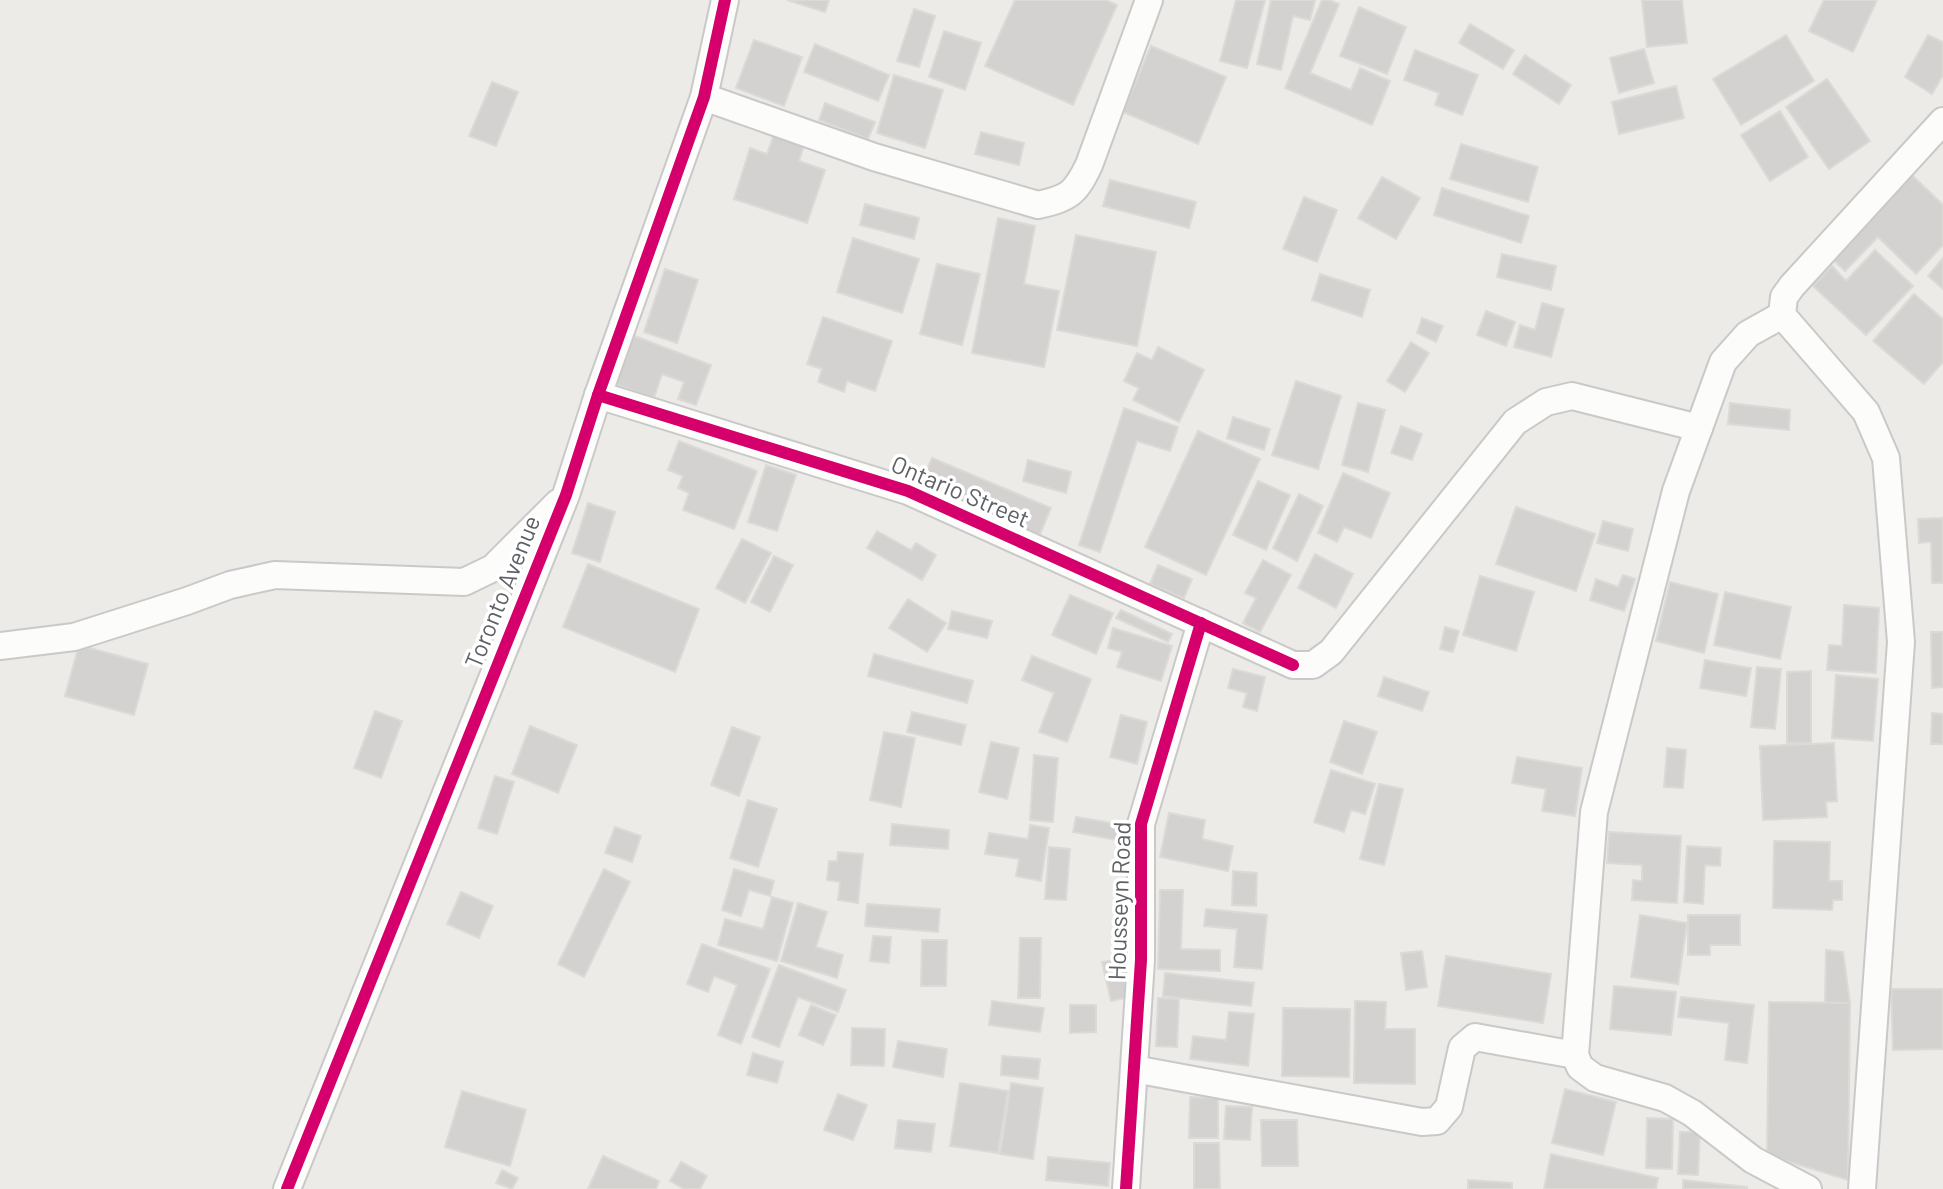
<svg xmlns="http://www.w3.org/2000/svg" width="1943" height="1189" font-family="Barlow,sans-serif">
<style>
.building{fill:#d3d2d0;stroke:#dcdad6;stroke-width:2}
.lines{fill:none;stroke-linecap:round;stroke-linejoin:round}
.street-casing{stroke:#c9c9c9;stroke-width:30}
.street{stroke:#fcfcfb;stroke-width:26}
.cycleway-casing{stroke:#fff;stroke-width:17}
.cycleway{stroke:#d6006c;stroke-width:12}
.labels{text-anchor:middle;stroke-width:7;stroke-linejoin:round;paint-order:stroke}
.street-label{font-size:24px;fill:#5d6165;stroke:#fff}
</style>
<rect width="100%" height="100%" fill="#ecebe7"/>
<g class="building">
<path d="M787,0H829L825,12Z"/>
<path d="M1015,0H1106L1117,5L1073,105L985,66Z"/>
<path d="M1236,0H1265L1247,68L1220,61Z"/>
<path d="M1271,0H1315L1310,20L1293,16L1281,70L1257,64Z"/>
<path d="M1322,0H1329L1339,4L1310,73L1351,90L1360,68L1390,81L1372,125L1285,88Z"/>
<path d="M1642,0H1682L1687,43L1647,47Z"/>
<path d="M1824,0H1877L1853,52L1809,31Z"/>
<path d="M1359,7L1406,27L1387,74L1340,56Z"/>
<path d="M914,9L935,16L919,67L897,61Z"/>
<path d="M1470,24L1514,50L1503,69L1459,43Z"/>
<path d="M944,31L981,43L965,90L929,77Z"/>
<path d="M1786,35L1814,81L1741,125L1713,79Z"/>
<path d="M1928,35L1943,42V75L1932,94L1905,77Z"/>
<path d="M754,40L802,57L784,106L736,88Z"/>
<path d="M815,44L889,75L878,101L804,72Z"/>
<path d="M1151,46L1226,77L1198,144L1123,112Z"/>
<path d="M1644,49L1654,83L1619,93L1610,58Z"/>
<path d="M1415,50L1478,75L1462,115L1435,105L1439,93L1404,80Z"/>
<path d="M1525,55L1571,85L1559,104L1513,74Z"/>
<path d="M894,75L943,90L925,148L877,133Z"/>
<path d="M1827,79L1870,141L1829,169L1786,107Z"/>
<path d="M492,82L518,92L496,146L469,136Z"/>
<path d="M1676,86L1684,118L1619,134L1612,102Z"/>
<path d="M825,103L875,122L868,139L819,120Z"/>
<path d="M1780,111L1808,157L1770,181L1741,135Z"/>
<path d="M775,132L805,142L799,161L825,170L807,223L734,199L750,148L767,154Z"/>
<path d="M981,132L1024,143L1019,165L975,154Z"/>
<path d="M1461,144L1538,167L1528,202L1450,179Z"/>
<path d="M1910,173L1943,205V245L1916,274L1878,237L1845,271L1829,256Z"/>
<path d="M1382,177L1420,198L1396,239L1358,218Z"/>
<path d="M1110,180L1196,202L1189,228L1103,206Z"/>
<path d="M1442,188L1529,216L1521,243L1434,215Z"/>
<path d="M1304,197L1337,210L1317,262L1283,249Z"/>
<path d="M865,204L919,218L914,239L860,225Z"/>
<path d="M998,218L1035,226L1024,284L1059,291L1044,367L972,353Z"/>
<path d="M1076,235L1156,252L1137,346L1057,330Z"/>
<path d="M853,238L919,259L902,313L837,292Z"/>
<path d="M1875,250L1913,286L1866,335L1813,286L1832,266L1846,281Z"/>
<path d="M1502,254L1556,266L1551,290L1497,277Z"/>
<path d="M1943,258V289L1928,276Z"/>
<path d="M937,264L980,274L962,345L920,334Z"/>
<path d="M665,269L698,280L677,343L644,332Z"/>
<path d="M1320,274L1370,290L1362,317L1312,300Z"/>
<path d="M1914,294L1943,319V362L1924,384L1873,341Z"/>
<path d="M1542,303L1564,309L1551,357L1514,347L1520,325L1535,330Z"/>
<path d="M1486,311L1515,322L1506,346L1477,335Z"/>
<path d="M823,317L892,341L875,391L847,381L844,392L818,382L822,369L807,364Z"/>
<path d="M1422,318L1443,326L1436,342L1417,333Z"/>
<path d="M632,335L711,365L696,405L678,399L684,382L662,374L654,398L615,384Z"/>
<path d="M1411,342L1429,353L1405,392L1387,381Z"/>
<path d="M1158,347L1204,370L1179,422L1133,400L1139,388L1124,381L1137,353L1152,360Z"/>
<path d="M1296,381L1341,396L1318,469L1272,455Z"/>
<path d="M1358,403L1385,410L1368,472L1342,465Z"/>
<path d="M1730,403L1790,410L1789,430L1728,424Z"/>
<path d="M1124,408L1178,427L1170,451L1137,441L1100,552L1079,545Z"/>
<path d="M1233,417L1270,429L1264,450L1227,438Z"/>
<path d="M1401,426L1422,434L1412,460L1391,453Z"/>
<path d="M1198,431L1260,459L1206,575L1145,547Z"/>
<path d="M679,441L757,471L734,529L683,510L689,493L678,488L683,476L668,470Z"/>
<path d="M932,458L1051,508L1038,539L919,488Z"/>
<path d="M1028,460L1071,472L1066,493L1023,481Z"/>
<path d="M766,465L796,475L777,531L748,522Z"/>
<path d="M1343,473L1390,493L1371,538L1344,527L1337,542L1318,533Z"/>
<path d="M1258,481L1290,495L1266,550L1233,535Z"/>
<path d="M1299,494L1323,506L1297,561L1273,548Z"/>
<path d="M588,503L615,512L600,562L572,553Z"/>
<path d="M1516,507L1595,534L1576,591L1496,564Z"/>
<path d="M1943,518V583H1932L1931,542L1919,543L1918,519Z"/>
<path d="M1603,521L1633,529L1628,551L1597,543Z"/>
<path d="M877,531L911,550L916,543L936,555L922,580L867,548Z"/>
<path d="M742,539L771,553L745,603L716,588Z"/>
<path d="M1315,554L1353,574L1336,608L1298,588Z"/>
<path d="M774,556L793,565L770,612L751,602Z"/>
<path d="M1263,560L1291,575L1260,632L1243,623L1256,598L1245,593Z"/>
<path d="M588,564L699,609L675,672L563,627Z"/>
<path d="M1158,565L1192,579L1184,598L1150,584Z"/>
<path d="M1623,575L1635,579L1624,611L1590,600L1596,579L1618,587Z"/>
<path d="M1480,576L1534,592L1516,651L1463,635Z"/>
<path d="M1670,582L1718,594L1704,653L1656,641Z"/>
<path d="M1725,592L1791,607L1780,659L1714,645Z"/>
<path d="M1070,595L1113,613L1096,654L1052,635Z"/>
<path d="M908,599L946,623L927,652L889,628Z"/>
<path d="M1844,605L1879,608L1876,673L1827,670L1829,645L1842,646Z"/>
<path d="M1121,610L1172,634L1168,642L1116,618Z"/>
<path d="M952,611L992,621L987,638L948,629Z"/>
<path d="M1445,627L1459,631L1453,652L1440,649Z"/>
<path d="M1113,628L1172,646L1161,681L1117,667L1122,652L1108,648Z"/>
<path d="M1931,632H1943V687L1932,688Z"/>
<path d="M79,645L148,664L134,715L65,696Z"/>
<path d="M874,654L973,681L967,703L868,676Z"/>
<path d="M1032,656L1091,679L1067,742L1039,732L1054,693L1022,680Z"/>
<path d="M1705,660L1751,668L1746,696L1700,688Z"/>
<path d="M1757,667L1781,669L1775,729L1751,727Z"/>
<path d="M1233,669L1265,677L1257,711L1243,707L1247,693L1228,688Z"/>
<path d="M1811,671V743H1787V672Z"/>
<path d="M1836,675L1878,679L1873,741L1832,738Z"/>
<path d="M1384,677L1429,692L1422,711L1378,696Z"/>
<path d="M375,711L402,721L381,778L354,768Z"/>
<path d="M912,712L966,725L961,745L907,732Z"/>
<path d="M1932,713L1943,714V744H1931Z"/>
<path d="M1121,715L1147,722L1137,764L1110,757Z"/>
<path d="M1344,721L1377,732L1362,774L1330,762Z"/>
<path d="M530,726L577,745L558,793L512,774Z"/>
<path d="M732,727L760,737L739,796L711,785Z"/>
<path d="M884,732L915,738L901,807L870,800Z"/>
<path d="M991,742L1019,748L1007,799L979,792Z"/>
<path d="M1834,743L1837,801L1826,802L1827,817L1763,820L1760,746Z"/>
<path d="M1667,748L1686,750L1683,788L1664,787Z"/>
<path d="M1034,755L1058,758L1053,822L1030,820Z"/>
<path d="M1517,757L1582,768L1575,816L1542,811L1546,789L1512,783Z"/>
<path d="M1331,770L1375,784L1365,814L1351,810L1344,832L1314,822Z"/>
<path d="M495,776L514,782L497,834L478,828Z"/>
<path d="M1379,784L1403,789L1384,865L1360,859Z"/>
<path d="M748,800L777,809L758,867L730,858Z"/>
<path d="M1169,813L1205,820L1202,839L1233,846L1228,871L1160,857Z"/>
<path d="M1076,817L1131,826L1128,842L1073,832Z"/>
<path d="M892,824L949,830L948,849L890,845Z"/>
<path d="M1030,825L1049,828L1041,881L1016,876L1019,859L985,854L989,833L1028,839Z"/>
<path d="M615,827L641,836L632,862L605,853Z"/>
<path d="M1609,832L1681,836L1677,903L1632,900L1633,880L1642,881V865L1607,863Z"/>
<path d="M1774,841L1830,842L1829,881H1842V900H1833L1832,910L1773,908Z"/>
<path d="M1687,846L1721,848L1720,866L1705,865L1703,904L1684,902Z"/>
<path d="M1049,847L1070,849L1066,900L1045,899Z"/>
<path d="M838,852L863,854L858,903L838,900L840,882L827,880L829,861H837Z"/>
<path d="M604,869L630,882L584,977L558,964Z"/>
<path d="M734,869L774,881L770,896L749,890L741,916L722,910Z"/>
<path d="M1233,871L1257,873L1256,906L1232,905Z"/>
<path d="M1160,890H1183L1181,949L1220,950V971L1158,969Z"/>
<path d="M461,892L493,906L479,938L447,924Z"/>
<path d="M772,897L793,903L777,961L718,945L725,919L763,929Z"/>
<path d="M798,903L827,912L816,947L843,955L837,978L781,961Z"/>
<path d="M867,904L940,909L938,932L865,926Z"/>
<path d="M1206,909L1267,915L1262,969L1234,967L1237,929L1204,926Z"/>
<path d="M1640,915L1687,923L1678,984L1631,977Z"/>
<path d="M1688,915H1740V945H1710V955H1688Z"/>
<path d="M873,936L891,937L889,963L870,961Z"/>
<path d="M1020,938H1041L1040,998H1018Z"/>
<path d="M922,940H947L946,986H921Z"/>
<path d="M702,944L770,969L741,1044L718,1035L737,985L714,976L708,992L687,984Z"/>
<path d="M1826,950L1843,952L1850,1003H1825Z"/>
<path d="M1422,951L1427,987L1406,990L1401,953Z"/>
<path d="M1446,956L1551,974L1543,1023L1438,1006Z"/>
<path d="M1125,958L1133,996L1111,1001L1102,962Z"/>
<path d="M779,965L846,990L838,1012L798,997L779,1047L752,1037Z"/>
<path d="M1165,973L1254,983L1251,1006L1163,996Z"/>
<path d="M1614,986L1676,992L1671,1035L1610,1029Z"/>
<path d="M1891,989H1943V1049L1893,1050Z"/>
<path d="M1681,997L1754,1005L1747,1063L1725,1060L1729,1023L1678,1017Z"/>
<path d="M1158,998L1179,999L1177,1047L1156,1046Z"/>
<path d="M992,1001L1044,1008L1040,1032L989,1025Z"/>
<path d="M1355,1001L1386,1002L1385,1029H1415V1084L1354,1083Z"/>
<path d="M1769,1002L1850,1003L1848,1180L1767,1155Z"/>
<path d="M811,1005L836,1015L823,1045L799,1035Z"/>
<path d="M1070,1005H1096V1032L1070,1033Z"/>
<path d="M1283,1008L1350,1009L1349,1077L1282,1076Z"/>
<path d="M1229,1012L1254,1014L1248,1066L1190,1059L1193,1036L1226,1040Z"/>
<path d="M852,1028L885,1029L884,1066L851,1065Z"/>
<path d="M898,1041L947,1049L943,1077L893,1067Z"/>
<path d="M753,1053L783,1062L777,1083L747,1075Z"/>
<path d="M1002,1056L1040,1059L1038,1079L1001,1075Z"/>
<path d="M960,1083L1008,1091L998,1153L950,1146Z"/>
<path d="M1011,1083L1043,1088L1033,1159L1000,1154Z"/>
<path d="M1565,1089L1616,1102L1603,1155L1552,1143Z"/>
<path d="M462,1091L526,1110L510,1166L445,1147Z"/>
<path d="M838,1094L867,1105L853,1140L824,1130Z"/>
<path d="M1190,1097L1218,1098V1138H1189Z"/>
<path d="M1226,1106L1252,1107L1250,1140L1224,1139Z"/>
<path d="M1647,1118L1673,1119L1672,1169L1646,1168Z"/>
<path d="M898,1120L935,1124L931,1152L895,1148Z"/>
<path d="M1261,1120H1297L1298,1166H1262Z"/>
<path d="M1680,1132H1700L1698,1175L1678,1174Z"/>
<path d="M1194,1143H1219L1220,1189H1194Z"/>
<path d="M1551,1154L1658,1178L1656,1189H1544Z"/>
<path d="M603,1156L659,1181L656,1189H588Z"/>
<path d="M1048,1157L1110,1163L1108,1186L1046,1180Z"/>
<path d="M681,1162L707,1176L700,1189H684L670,1181Z"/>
<path d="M502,1170L518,1178L512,1189L496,1183Z"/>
<path d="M1468,1180L1512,1183V1189H1468Z"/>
<path d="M1683,1180L1747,1187V1189H1683Z"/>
</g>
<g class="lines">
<g class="street-casing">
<g id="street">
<path d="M704,97L874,157L1038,205C1069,198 1075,194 1089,165L1149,0"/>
<path d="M1782,315L1748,334L1723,362L1676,491L1594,812L1575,1055L1580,1067L1595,1078L1665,1098L1692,1113L1753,1160L1808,1189"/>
<path d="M598,395L908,491L1293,665H1313L1331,652L1515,422L1546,402L1572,396L1699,428"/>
<path d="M0,646L74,637L187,601L230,585L275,575L464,582L493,568L558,503"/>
<path d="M1134,1069L1422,1122L1437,1121L1449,1107L1462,1048L1475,1037L1575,1055"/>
<path d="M287,1189L566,495L598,395L704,97L725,0"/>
<path d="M1126,1189L1141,960V824L1201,623"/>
<path d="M1862,1189L1901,642L1886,458L1866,412L1782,315L1784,297L1792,286L1943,121"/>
</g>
</g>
<use href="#street" class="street"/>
<g class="cycleway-casing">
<g id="cycleway">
<path d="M598,395L908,491L1293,665"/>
<path d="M287,1189L566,495L598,395L704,97L725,0"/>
<path d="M1126,1189L1141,960V824L1201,623"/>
</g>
</g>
<use href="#cycleway" class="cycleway"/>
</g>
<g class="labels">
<g class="street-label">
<text transform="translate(960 492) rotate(23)" y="8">Ontario Street</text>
<text transform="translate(503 592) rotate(-68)" y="8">Toronto Avenue</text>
<text transform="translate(1120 901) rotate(-88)" y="8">Housseyn Road</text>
</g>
</g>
</svg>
